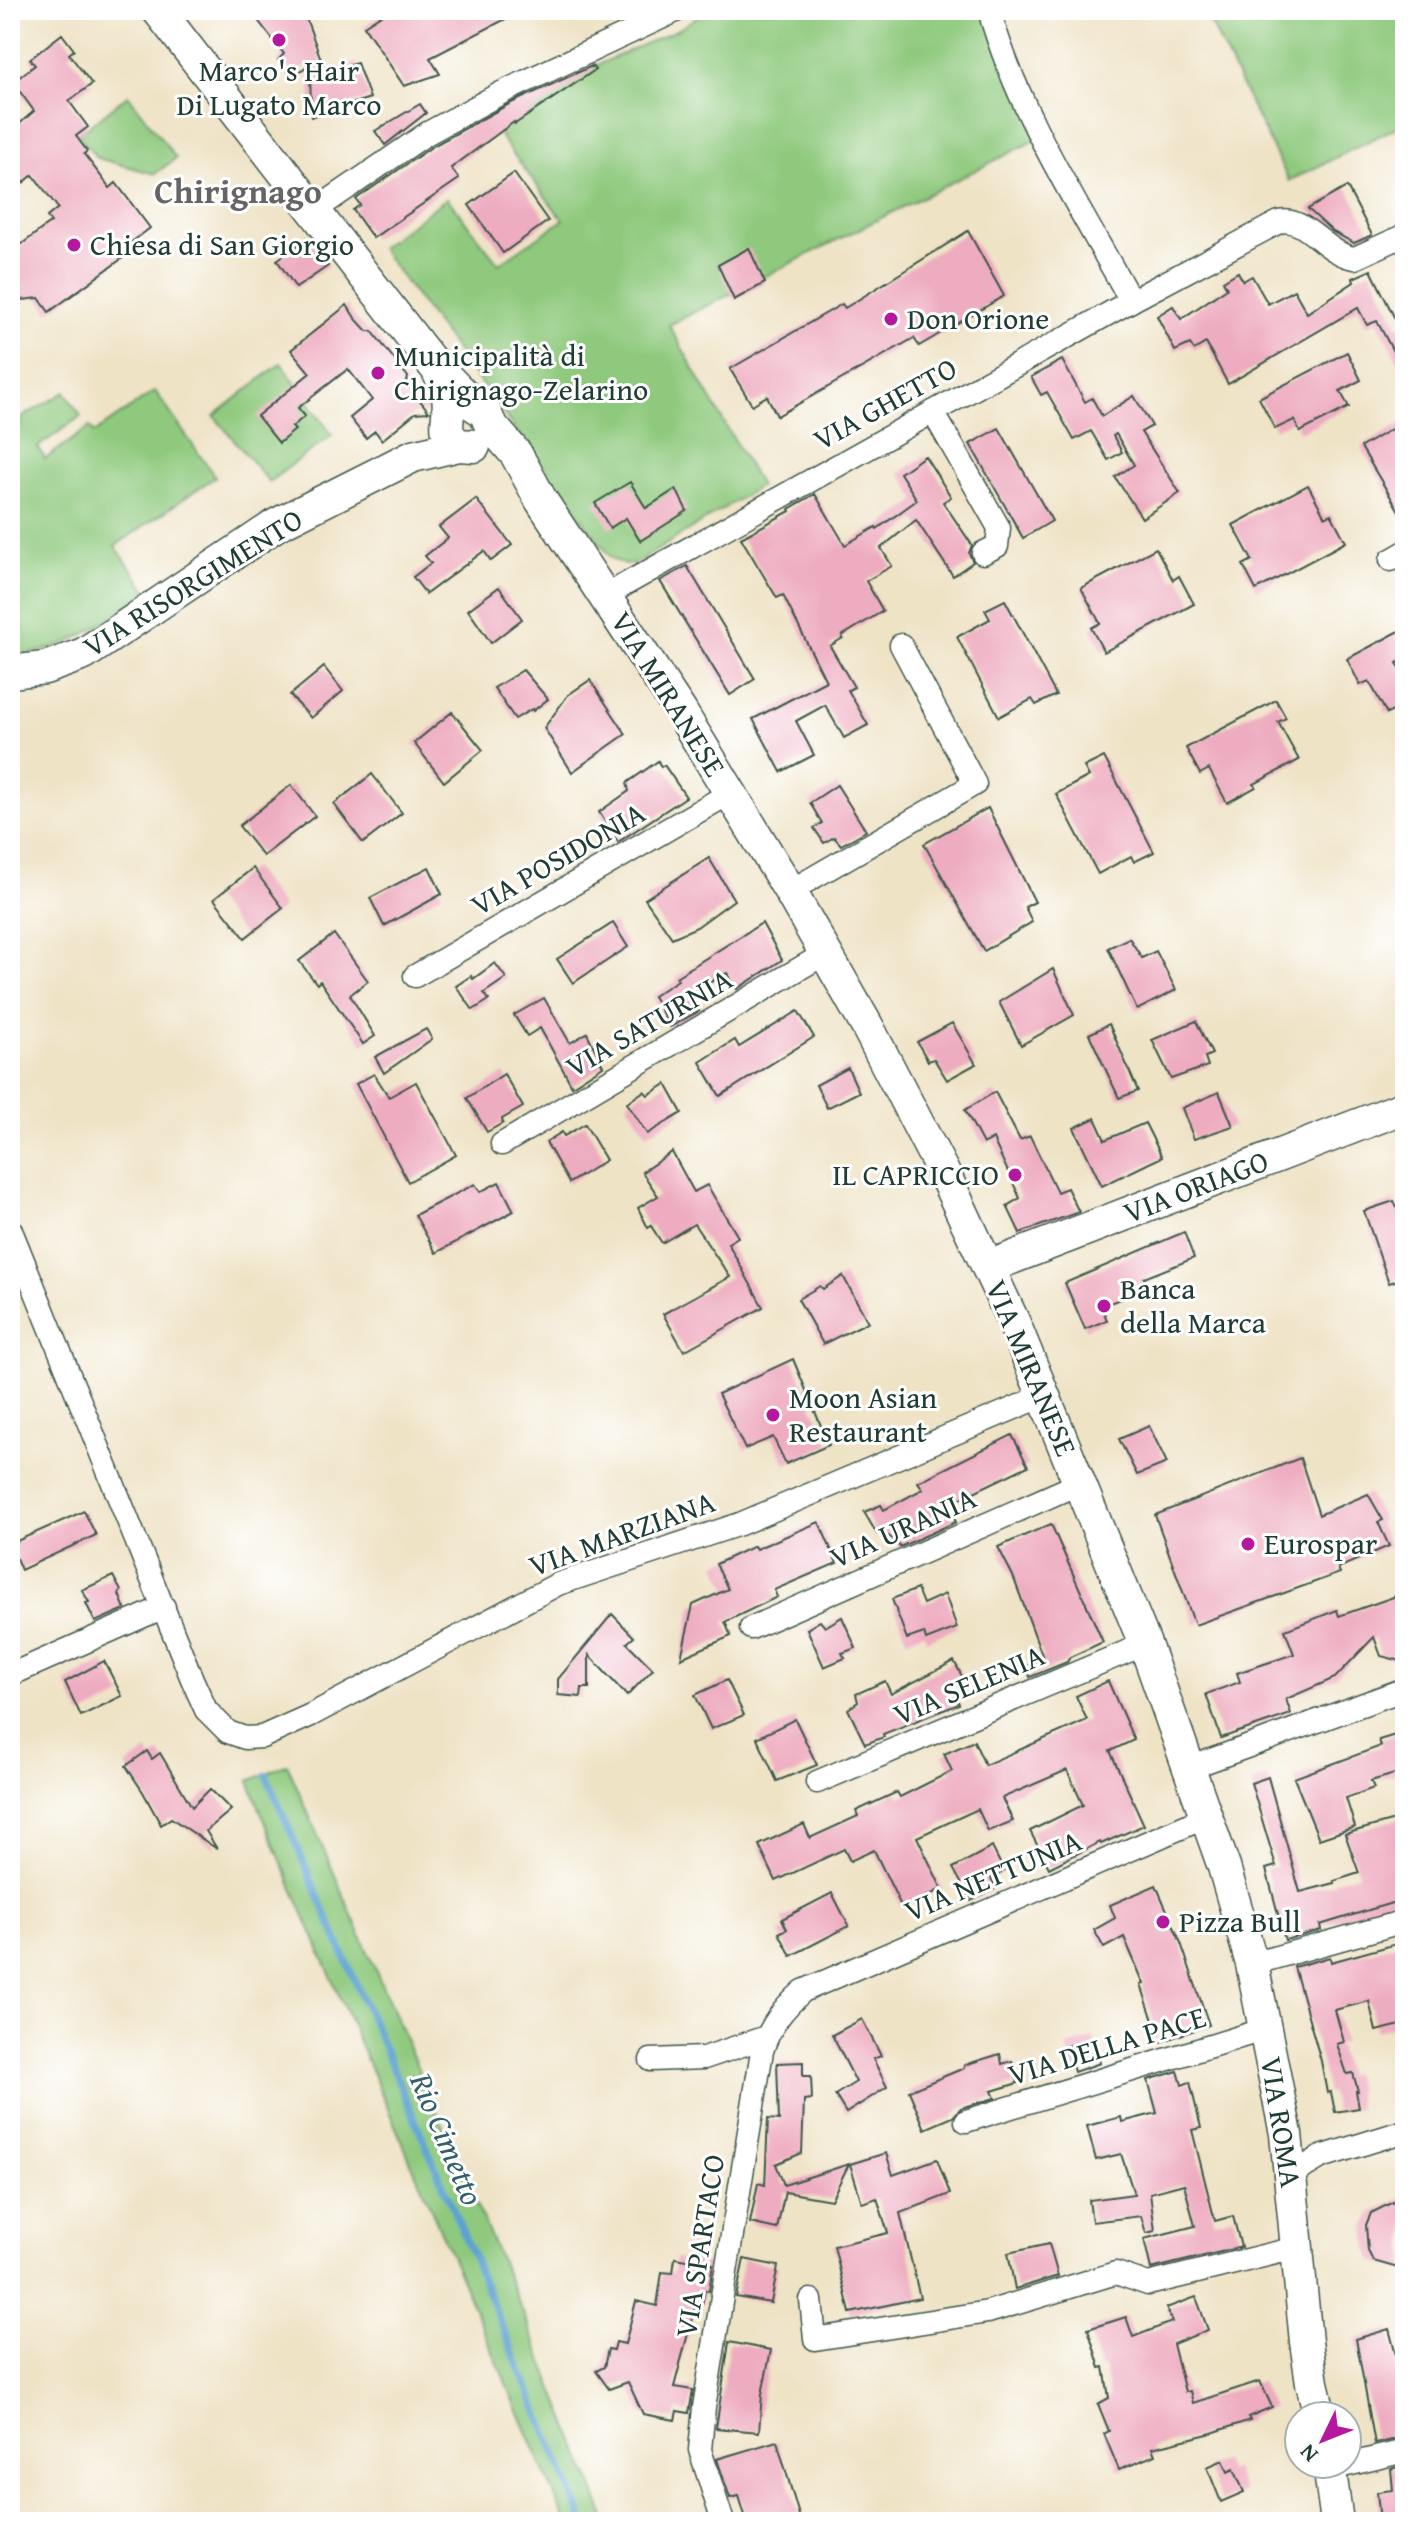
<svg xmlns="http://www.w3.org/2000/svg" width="1415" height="2532" font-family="'Gentium Book Plus',serif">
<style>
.green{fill:#8ec97d;stroke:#568358;stroke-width:2}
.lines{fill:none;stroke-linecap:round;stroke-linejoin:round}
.stream{stroke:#5ca2d1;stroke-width:7}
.building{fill:#eeacc0}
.street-casing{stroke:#3e564a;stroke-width:25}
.secondary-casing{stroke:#3e564a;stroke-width:35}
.street{stroke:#fff;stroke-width:22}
.secondary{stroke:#fff;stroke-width:32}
.poi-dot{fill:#b5179e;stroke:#fff;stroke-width:3}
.labels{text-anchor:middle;stroke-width:6;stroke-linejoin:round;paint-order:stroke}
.poi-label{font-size:30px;fill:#1f3d34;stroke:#fff;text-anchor:start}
.street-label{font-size:30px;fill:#1f3d34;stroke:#fff}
.water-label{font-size:32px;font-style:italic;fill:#34606b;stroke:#fff}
.quarter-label{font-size:34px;font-weight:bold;fill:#676465;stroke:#fff}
</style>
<rect width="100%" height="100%" fill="#fff"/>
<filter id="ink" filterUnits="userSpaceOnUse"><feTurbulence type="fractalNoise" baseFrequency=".0125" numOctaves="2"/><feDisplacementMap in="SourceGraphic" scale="16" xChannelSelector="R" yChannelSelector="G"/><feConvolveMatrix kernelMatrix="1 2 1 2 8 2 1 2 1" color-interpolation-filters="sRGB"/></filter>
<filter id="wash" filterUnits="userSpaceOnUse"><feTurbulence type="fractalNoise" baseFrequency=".006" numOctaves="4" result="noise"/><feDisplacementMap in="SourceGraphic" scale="32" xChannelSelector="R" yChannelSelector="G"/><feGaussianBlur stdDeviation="1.8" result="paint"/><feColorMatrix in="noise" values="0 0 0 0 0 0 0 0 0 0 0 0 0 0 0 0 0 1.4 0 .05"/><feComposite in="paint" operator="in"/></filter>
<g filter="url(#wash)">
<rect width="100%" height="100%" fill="#efe3c6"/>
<g class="green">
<path d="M706,10H989L1045,135L669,325L760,486L636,563L625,565L611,558L380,248L447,198L499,264L563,220L504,142L487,114L681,28Z"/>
<path d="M1204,10H1405V123L1289,181Z"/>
<path d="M128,95L176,158L155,174L97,158L78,135Z"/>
<path d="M281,363L332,435L269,482L214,416Z"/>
<path d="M155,391L215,477L115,546L148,592C102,624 68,652 10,656V430L21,424L19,419L65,392L81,416L38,447L45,459L90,427L94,433Z"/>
<path d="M287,1764L529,2327L607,2522H566L276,1849L249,1781Z"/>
</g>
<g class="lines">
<path class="stream" d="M266,1775L435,2166L584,2522"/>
</g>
<g id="blocks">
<g class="building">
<path d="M250,10H303L326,73L357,63L370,98L311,117L310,64L292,77L278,60L284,54Z"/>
<path d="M389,10H523L430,58L440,74L404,86L364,26Z"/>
<path d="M62,34L74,50L69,54L92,84L69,101L88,127L76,136L87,151L84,154L110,188L116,183L150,228L120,251L124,257L49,312L39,298L22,300L11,287L16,268L10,261V253L51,222L47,217L58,208L33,175L10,194V132L34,111L13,82L35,65L30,59Z"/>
<path d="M592,66L595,70L515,124L514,122L451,168L459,179L373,238L353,210L360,205L356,199L433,146L509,104Z"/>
<path d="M420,104L426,113L385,145L375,131Z"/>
<path d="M514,173L548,221L503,253L469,205Z"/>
<path d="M1347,187L1372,235L1354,243L1333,232L1308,209Z"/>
<path d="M968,231L1004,296L919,346L914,338L777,416L767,396L752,405L730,369L842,304L845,308Z"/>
<path d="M308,238L328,266L296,288L277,260Z"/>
<path d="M749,248L765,283L734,300L718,265Z"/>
<path d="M1371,270L1399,327L1405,324V374L1377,321L1367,325L1358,308L1228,384L1206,343L1194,350L1190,344L1175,351L1157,316L1173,306L1181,319L1227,288L1223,281L1238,272L1243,281L1252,276L1268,304L1294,290L1307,313L1354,282L1353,278Z"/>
<path d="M347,305L355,318L367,331H372L408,377L407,382L411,389L429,412L415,413L382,440L375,431L366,438L350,418L372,400L348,369L298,408L305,416L292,427L295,430L279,443L257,416L310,373L291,350Z"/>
<path d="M1347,352L1361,380L1340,391L1349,407L1300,432L1294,420L1275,429L1259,398Z"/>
<path d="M1062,360L1085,402L1092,398L1102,416L1134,396L1152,426L1141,432L1180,493L1142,518L1115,477L1134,465L1116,434L1113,436L1122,452L1108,460L1091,431L1074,440L1047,392L1041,395L1031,377Z"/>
<path d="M1405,421V521L1361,447Z"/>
<path d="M999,428L1052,521L1023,538L970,444Z"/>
<path d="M925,456L951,497L943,502L972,545L969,553L973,562L953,576L916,520L881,548L892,566L866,581L883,611L842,636L843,638L830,646L854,687L848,690L868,725L844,738L825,705L796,721L814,755L781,772L753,719L826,681L783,595L777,598L741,538L790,511L789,509L815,494L845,545L876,527L877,529L917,500L900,473Z"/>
<path d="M630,482L646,508L676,489L687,511L640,541L626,518L610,528L595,503Z"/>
<path d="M1308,485L1325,517L1331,514L1346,542L1256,590L1243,565L1252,560L1233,525Z"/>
<path d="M476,499L512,545L491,561L484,551L426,594L413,577L431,563L425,556L448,538L439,527Z"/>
<path d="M1156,548L1173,580L1179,576L1194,604L1104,652L1091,628L1100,623L1081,588Z"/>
<path d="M687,566L755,679L730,695L660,581Z"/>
<path d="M499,587L522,619L491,643L468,610Z"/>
<path d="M1005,600L1056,695L1036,705L1032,699L999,717L957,637L990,619L985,610Z"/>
<path d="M1405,628V659L1397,663L1405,678V705L1387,714L1369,681L1360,685L1347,659Z"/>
<path d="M324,667L343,691L311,718L290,695Z"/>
<path d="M523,670L548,699L533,711L532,709L515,719L494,688Z"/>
<path d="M590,680L626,734L572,772L544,728L568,695Z"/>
<path d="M1276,700L1286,718L1278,722L1299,760L1254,784L1256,787L1227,803L1209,769L1200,774L1186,748Z"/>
<path d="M452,712L483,750L444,782L414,743Z"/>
<path d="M1104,757L1154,852L1134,862L1131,856L1098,874L1056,794L1089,776L1084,767Z"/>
<path d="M658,761L661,767L664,765L686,797L618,842L599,812L629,791L627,783Z"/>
<path d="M372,774L402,813L363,843L334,804Z"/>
<path d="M291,785L315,816L263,856L239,826Z"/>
<path d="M837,785L866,831L841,845L834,837L824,843L814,828L822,823L810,803Z"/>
<path d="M988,808L1035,902L1025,907L1032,922L984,951L924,844Z"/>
<path d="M709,858L734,900L697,927L672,938L645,899Z"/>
<path d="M429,867L442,894L384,926L370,898Z"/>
<path d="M253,868L283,908L245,938L214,899Z"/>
<path d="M613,923L628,947L573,983L557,959Z"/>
<path d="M762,923L782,960L737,989L727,973L689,994L699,1011L670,1027L653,996L678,980L676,977Z"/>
<path d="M334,934L368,981L350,995L375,1036L363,1044L320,981L317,984L299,961Z"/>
<path d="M1129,938L1142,958L1156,951L1176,990L1137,1010L1108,948Z"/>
<path d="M495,963L506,978L484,993L489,1000L473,1010L456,986L471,976L473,979Z"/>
<path d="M1053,969L1074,1015L1021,1045L999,1002Z"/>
<path d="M544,998L570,1043L587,1033L603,1066L572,1086L540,1028L527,1036L514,1015Z"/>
<path d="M798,1011L814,1037L720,1096L700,1062L735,1040L739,1047Z"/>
<path d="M1196,1021L1212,1054L1205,1057L1208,1066L1171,1079L1152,1040Z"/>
<path d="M952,1023L976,1064L947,1080L934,1059L928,1061L917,1042Z"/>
<path d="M1109,1024L1138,1091L1119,1098L1089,1034Z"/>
<path d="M426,1029L432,1039L384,1073L375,1057Z"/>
<path d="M848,1068L859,1092L827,1108L816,1085Z"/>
<path d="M374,1074L389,1097L416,1082L456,1155L408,1182L356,1084Z"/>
<path d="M504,1074L523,1107L502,1119L503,1123L487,1132L467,1098Z"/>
<path d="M666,1084L682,1113L647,1134L627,1103L644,1091L648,1095Z"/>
<path d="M995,1092L1020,1140L1030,1136L1057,1192L1067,1188L1079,1212L1020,1233L1007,1206L1020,1198L993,1139L983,1144L965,1110Z"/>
<path d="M1219,1092L1233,1126L1194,1139L1182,1108Z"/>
<path d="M1095,1118L1105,1140L1145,1123L1162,1157L1102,1186L1074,1128Z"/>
<path d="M585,1124L606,1160L569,1183L546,1142L562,1132L564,1136Z"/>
<path d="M672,1152L694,1192L707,1185L738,1237L728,1243L763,1307L684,1351L663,1314L730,1277L694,1224L662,1243L651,1226L648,1228L638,1208L658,1196L642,1172Z"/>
<path d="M499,1182L514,1211L436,1253L415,1215L475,1184L480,1192Z"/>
<path d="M1394,1201L1397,1208L1405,1205V1278L1389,1283L1364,1211Z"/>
<path d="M1184,1232L1194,1258L1144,1278L1148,1289L1101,1306L1107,1320L1085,1329L1065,1283Z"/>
<path d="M843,1276L868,1322L823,1344L798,1299L820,1286L823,1289Z"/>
<path d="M793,1359L829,1445L786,1464L773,1437L745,1449L718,1394Z"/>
<path d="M1149,1426L1167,1463L1137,1475L1119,1439Z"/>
<path d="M1012,1435L1028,1466L947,1505L956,1522L900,1547L893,1539L881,1532L877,1534L864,1512L881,1505L884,1510L923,1489L918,1482Z"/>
<path d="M1300,1458L1319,1515L1368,1494L1383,1520L1378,1522L1389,1546L1338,1568L1340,1573L1195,1625L1155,1515Z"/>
<path d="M84,1511L96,1535L21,1570L10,1544Z"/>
<path d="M819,1522L837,1563L774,1590L777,1597L725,1622L731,1636L681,1658L693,1605L728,1589L716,1564L754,1546L756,1549Z"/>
<path d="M1051,1524L1103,1642L1070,1657L1067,1662L1030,1677L1026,1666L1043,1658L1013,1576L998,1547Z"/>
<path d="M113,1576L121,1591L119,1594L125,1609L95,1622L86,1603L89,1602L82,1590Z"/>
<path d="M917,1589L923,1604L945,1594L957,1628L926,1640L924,1633L907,1639L892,1599Z"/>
<path d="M1405,1593V1662L1381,1656L1374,1637L1335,1678L1286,1699L1291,1714L1221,1738L1206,1694L1240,1682L1237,1673L1294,1654L1285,1630L1337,1610L1339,1616Z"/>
<path d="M612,1614L634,1637L627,1643L653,1669L627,1696L589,1655V1688H582L581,1697L558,1695V1679Z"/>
<path d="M842,1617L856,1648L842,1653L845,1658L824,1667L807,1629L820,1621L825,1627Z"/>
<path d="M104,1661L122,1696L81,1716L65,1682Z"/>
<path d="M954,1661L964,1680L952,1687L959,1704L883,1734L884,1737L865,1744L848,1709L858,1702L856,1694L885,1681L891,1694Z"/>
<path d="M727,1680L744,1715L711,1729L695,1695Z"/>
<path d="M1108,1681L1134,1740L1110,1751L1144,1825L1101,1844L1100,1842L1049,1868L1030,1831L1083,1805L1067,1770L1002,1798L1013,1821L988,1831L978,1809L917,1837L942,1889L902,1908L874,1850L850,1861L844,1849L776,1881L759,1845L804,1824L810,1838L858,1816L856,1811L897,1792L900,1797L952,1771L944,1754L974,1741L985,1765L1087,1720L1076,1696Z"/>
<path d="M795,1719L817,1765L777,1781L757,1738Z"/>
<path d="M1405,1732V1771L1371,1781L1374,1788L1346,1798L1355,1827L1319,1839L1294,1778L1381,1746L1379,1740Z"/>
<path d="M147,1751L152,1759L160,1753L192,1807L210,1789L231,1810L206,1831L217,1849L171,1818L161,1825L143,1792L126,1766Z"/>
<path d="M1268,1777L1300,1892L1335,1883L1334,1881L1359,1873L1345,1834L1405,1817V1899L1320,1925L1321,1930L1285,1940L1266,1869L1276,1866L1251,1783Z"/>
<path d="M992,1847L1004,1871L991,1878L996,1888L971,1901L953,1868Z"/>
<path d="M1156,1885L1181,1943L1209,2025L1155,2044L1149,2028L1155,2026L1141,1985L1144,1984L1124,1937L1104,1948L1094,1930L1115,1918L1110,1905Z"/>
<path d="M832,1893L849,1926L791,1956L779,1933L787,1929L782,1919Z"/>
<path d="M1400,1943L1405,1963V2024L1376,2031L1369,2001L1335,2010L1344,2042L1337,2044L1347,2074L1353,2073L1358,2091H1356L1359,2108L1335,2112L1331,2092L1327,2093L1321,2061L1294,1967L1330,1957L1331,1962Z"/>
<path d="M862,2019L881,2056L873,2059L887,2087L846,2113L835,2095L856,2082L832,2035Z"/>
<path d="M1094,2038L1100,2063L1074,2072L1067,2046Z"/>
<path d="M1000,2054L1002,2064L1012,2061L1018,2083L992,2091L995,2098L961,2108L953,2117L925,2129L909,2091L964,2068V2065Z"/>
<path d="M803,2062V2076H811L812,2099L804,2100L802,2153L776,2164L784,2185L849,2164L831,2200L785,2192L777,2229L750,2223L758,2183L765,2185L768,2119L779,2120L777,2063Z"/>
<path d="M1178,2071L1182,2085L1190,2082L1201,2128L1192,2130L1215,2221L1233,2216L1241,2247L1151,2269L1144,2239L1195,2226L1184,2184L1150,2193L1155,2231L1146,2233L1141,2216L1092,2222L1089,2200L1134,2194L1121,2154L1096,2160L1087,2126L1121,2117L1122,2122L1157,2113L1148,2080Z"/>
<path d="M886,2153L893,2175L937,2159L950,2194L900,2213L920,2298L850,2313L834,2246L888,2233L877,2198L862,2203L850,2164Z"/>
<path d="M1405,2196V2270L1373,2261L1368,2251L1366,2225L1371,2213Z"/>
<path d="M1049,2244L1058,2276L1015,2289L1008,2253Z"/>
<path d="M675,2258L713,2264L709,2291L705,2290L702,2304L696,2303L674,2387L693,2390L689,2413L677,2411L675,2420L643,2414L628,2382L609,2389L596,2371L604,2367L608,2349L614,2350L616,2342L625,2344L636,2301L657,2306L662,2272L673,2273Z"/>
<path d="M744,2259L778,2266L771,2303L736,2297Z"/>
<path d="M1196,2297L1208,2330L1173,2344L1185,2392L1190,2391L1193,2403L1260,2381L1272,2407L1248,2417L1250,2420L1212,2433L1152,2448L1155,2455L1119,2470L1104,2434L1109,2431L1098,2404L1109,2398L1104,2367L1100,2368L1088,2329L1126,2317L1133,2337L1172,2322L1166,2308Z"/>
<path d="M1389,2329L1397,2359L1401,2397L1405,2396V2437L1375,2444L1356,2339Z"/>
<path d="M729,2342L771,2350L762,2394L759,2432L716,2428Z"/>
<path d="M777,2441L801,2522H747L739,2496L730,2498L717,2459Z"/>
<path d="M1223,2460L1228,2472L1234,2469L1244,2492L1221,2502L1207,2467Z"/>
<path d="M1405,2465V2517L1380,2521L1377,2492L1393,2490L1391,2469Z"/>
</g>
</g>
</g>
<g filter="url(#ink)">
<use href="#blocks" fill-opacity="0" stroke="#3e564a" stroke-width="2"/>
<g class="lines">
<g class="street-casing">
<g id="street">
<path d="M989,10C1018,113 1080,208 1131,301"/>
<path d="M314,211L426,134L503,92L678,10"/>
<path d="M933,412L999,528L997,546L983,553"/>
<path d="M1391,560L1405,552"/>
<path d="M607,597L624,585L1131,301L1279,222C1305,215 1326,255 1355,258L1405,235"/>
<path d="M790,891L975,784L901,645"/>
<path d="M415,976L730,793"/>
<path d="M502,1144L826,953"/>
<path d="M10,1228L192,1679L206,1710L228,1732L245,1738L262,1737L311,1715L558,1584L740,1524L1043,1396"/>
<path d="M751,1628L1080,1483"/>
<path d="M10,1675L164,1607"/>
<path d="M1189,1768L1405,1689"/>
<path d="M817,1782L1145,1644"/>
<path d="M1252,1964L1405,1921"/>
<path d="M651,2060L704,2058L766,2037"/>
<path d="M966,2121L1266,2029"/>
<path d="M1291,2175L1321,2157L1405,2131"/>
<path d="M811,2300L815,2339L988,2312L1116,2273L1148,2284L1296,2248"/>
<path d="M1330,2469L1405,2451"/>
<path d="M723,2522L700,2450L704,2407L762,2051C770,2025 783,2009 803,1991L1206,1817"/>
</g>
</g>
<g class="secondary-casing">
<g id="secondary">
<path d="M158,10L433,364L471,403L485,412L490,424L516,454L541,500L681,712L790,891L867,1026L947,1180L1014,1323L1145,1644L1224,1867L1252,1964L1286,2134L1306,2342L1312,2383L1320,2416"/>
<path d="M438,371C442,380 446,388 448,397C452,417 438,431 459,445L474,446"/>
<path d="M10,672L45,668L84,654L276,525L413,456L459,445"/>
<path d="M988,1267L1405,1107"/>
<path d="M1329,2464L1337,2522"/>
</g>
</g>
<use href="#street" class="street"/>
<use href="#secondary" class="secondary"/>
</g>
</g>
<g class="poi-dot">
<circle cx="279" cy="40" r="8"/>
<circle cx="74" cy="245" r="8"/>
<circle cx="891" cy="319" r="8"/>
<circle cx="378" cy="373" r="8"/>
<circle cx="1015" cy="1175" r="8"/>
<circle cx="1104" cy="1306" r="8"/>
<circle cx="773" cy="1415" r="8"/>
<circle cx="1248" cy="1544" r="8"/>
<circle cx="1163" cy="1922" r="8"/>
</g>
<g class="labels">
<g class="poi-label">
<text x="279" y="81" text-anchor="middle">Marco's Hair<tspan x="279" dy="34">Di Lugato Marco</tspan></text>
<text x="90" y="255">Chiesa di San Giorgio</text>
<text x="907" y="329">Don Orione</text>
<text x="394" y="366">Municipalità di<tspan x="394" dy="34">Chirignago-Zelarino</tspan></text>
<text x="999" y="1185" text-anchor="end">IL CAPRICCIO</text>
<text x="1120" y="1299">Banca<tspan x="1120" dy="34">della Marca</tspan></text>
<text x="789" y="1408">Moon Asian<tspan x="789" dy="34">Restaurant</tspan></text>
<text x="1264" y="1554">Eurospar</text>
<text x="1179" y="1932">Pizza Bull</text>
</g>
<g class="street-label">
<text transform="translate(885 404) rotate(-29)" y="10">VIA GHETTO</text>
<text transform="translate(193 583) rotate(-32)" y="10">VIA RISORGIMENTO</text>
<text transform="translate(668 694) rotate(58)" y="10">VIA MIRANESE</text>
<text transform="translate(558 859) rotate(-30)" y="10">VIA POSIDONIA</text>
<text transform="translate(649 1023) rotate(-30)" y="10">VIA SATURNIA</text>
<text transform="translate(1196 1187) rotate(-21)" y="10">VIA ORIAGO</text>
<text transform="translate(1031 1368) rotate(67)" y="10">VIA MIRANESE</text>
<text transform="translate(903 1528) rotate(-24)" y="10">VIA URANIA</text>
<text transform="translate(622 1534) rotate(-20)" y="10">VIA MARZIANA</text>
<text transform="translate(969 1685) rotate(-23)" y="10">VIA SELENIA</text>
<text transform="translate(993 1876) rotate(-23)" y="10">VIA NETTUNIA</text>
<text transform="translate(1107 2046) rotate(-17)" y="10">VIA DELLA PACE</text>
<text transform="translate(1281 2122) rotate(81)" y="10">VIA ROMA</text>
<text transform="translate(700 2246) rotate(-81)" y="10">VIA SPARTACO</text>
</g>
<g class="water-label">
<text transform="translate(447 2139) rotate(67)" y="11">Rio Cimetto</text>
</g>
<g class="quarter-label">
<text x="238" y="203">Chirignago</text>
</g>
</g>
<rect width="1415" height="2532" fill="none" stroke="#fff" stroke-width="40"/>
<g transform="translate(1323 2440) rotate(227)"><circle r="38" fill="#ffffff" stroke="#a5b1ae" stroke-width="2"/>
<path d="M0-6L14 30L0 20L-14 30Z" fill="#b5179e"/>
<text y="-12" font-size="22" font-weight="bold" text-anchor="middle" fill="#1f3d34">N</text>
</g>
</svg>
